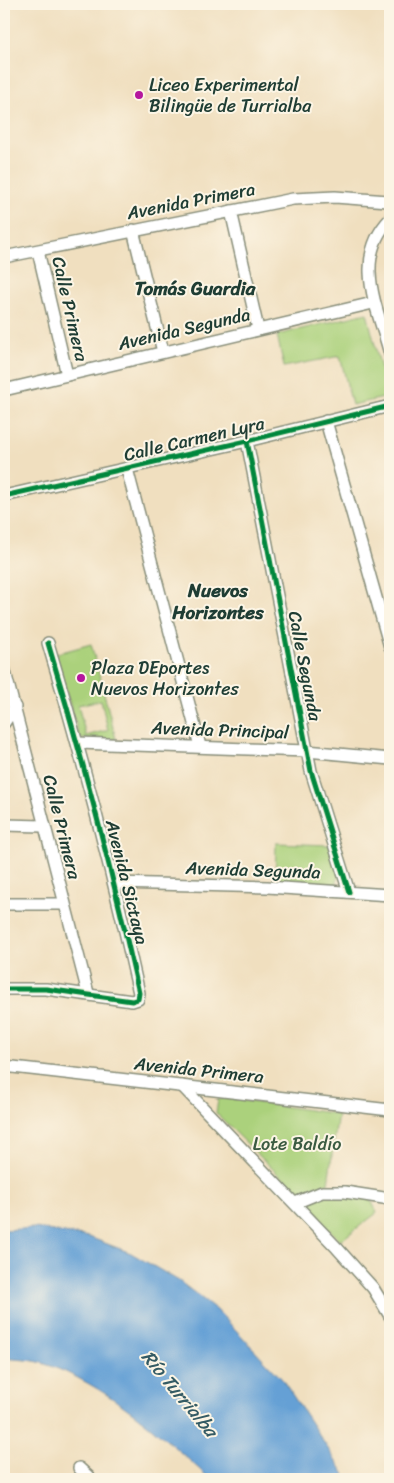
<svg xmlns="http://www.w3.org/2000/svg" width="394" height="1483" font-family="Sriracha,sans-serif">
<style>
.green{fill:#abd17b;stroke:#658758;fill-rule:evenodd}
.water{fill:#65a0d5;stroke:#426e84}
.lines{fill:none;stroke-linecap:round;stroke-linejoin:round}
.street-casing{stroke:#888e7a;stroke-width:14}
.street{stroke:#fff;stroke-width:11}
.cycleway-casing{stroke:#fcf5e5;stroke-width:8}
.cycleway{stroke:#00873e;stroke-width:5}
.poi-dot{fill:#b5179e;stroke:#fcf5e5;stroke-width:2}
.labels{text-anchor:middle;stroke-width:4;stroke-linejoin:round;paint-order:stroke}
.poi-label{font-size:18px;fill:#1f3d34;stroke:#fcf5e5;text-anchor:start}
.street-label{font-size:18px;fill:#1f3d34;stroke:#fcf5e5}
.park-label{font-size:18px;fill:#3b5b42;stroke:#fcf5e5}
.neighbourhood-label{font-size:19px;font-weight:bold;fill:#1f3d34;stroke:#fcf5e5}
.water-label{font-size:19px;font-style:italic;fill:#345b64;stroke:#fcf5e5}
</style>
<rect width="100%" height="100%" fill="#fcf5e5"/>
<filter id="ink" filterUnits="userSpaceOnUse"><feTurbulence type="fractalNoise" baseFrequency=".02" numOctaves="2"/><feDisplacementMap in="SourceGraphic" scale="10" xChannelSelector="R" yChannelSelector="G"/><feConvolveMatrix kernelMatrix="1 2 1 2 8 2 1 2 1" color-interpolation-filters="sRGB"/></filter>
<filter id="wash" filterUnits="userSpaceOnUse"><feTurbulence type="fractalNoise" baseFrequency=".0096" numOctaves="4" result="noise"/><feDisplacementMap in="SourceGraphic" scale="20" xChannelSelector="R" yChannelSelector="G"/><feGaussianBlur stdDeviation="1.12" result="paint"/><feColorMatrix in="noise" values="0 0 0 0 0 0 0 0 0 0 0 0 0 0 0 0 0 1.4 0 .05"/><feComposite in="paint" operator="in"/></filter>
<g filter="url(#wash)">
<rect width="100%" height="100%" fill="#f0dfbf"/>
<g class="green">
<path d="M367,313L388,397L352,405L340,356L284,367L277,335Z"/>
<path d="M91,644L116,739H80L55,654ZM101,700L108,730L86,736L78,705Z"/>
<path d="M276,843L329,845L340,873L336,885L275,882Z"/>
<path d="M224,1098L338,1114L328,1183L299,1192L294,1190L216,1113L218,1100Z"/>
<path d="M337,1192L370,1197L377,1213L340,1241L301,1201Z"/>
</g>
<path class="water" d="M35,1228L89,1237L131,1253L179,1281L217,1310L282,1379L348,1479H210C162,1435 105,1383 42,1363C30,1359 16,1360 4,1358V1230Z"/>
</g>
<g filter="url(#ink)">
<g class="lines">
<g class="street-casing">
<g id="street">
<path d="M231,211L258,329"/>
<path d="M390,219C351,260 379,310 390,354"/>
<path d="M133,230L163,352"/>
<path d="M38,251L67,375"/>
<path d="M4,257L293,199L335,197L388,201"/>
<path d="M4,390L373,303"/>
<path d="M326,421L390,647"/>
<path d="M247,441L311,771L349,892"/>
<path d="M127,469L200,746"/>
<path d="M4,496L247,441L390,406"/>
<path d="M4,668L88,993"/>
<path d="M4,723L15,707"/>
<path d="M78,743L307,751L390,759"/>
<path d="M4,825L43,826"/>
<path d="M115,883L267,887L390,895"/>
<path d="M4,904H63"/>
<path d="M4,989H46L132,1001L138,999L139,993C113,875 83,759 48,643"/>
<path d="M4,1066L390,1110"/>
<path d="M182,1086L337,1248L373,1288L390,1316"/>
<path d="M295,1203L322,1192H345L390,1199"/>
<path d="M79,1468L91,1479"/>
</g>
</g>
<use href="#street" class="street"/>
<g class="cycleway-casing">
<g id="cycleway">
<path d="M247,441L311,771L349,892"/>
<path d="M4,496L247,441L390,406"/>
<path d="M4,989H46L132,1001L138,999L139,993C113,875 83,759 48,643"/>
</g>
</g>
<use href="#cycleway" class="cycleway"/>
</g>
</g>
<g class="poi-dot">
<circle cx="139" cy="95" r="5"/>
<circle cx="81" cy="678" r="5"/>
</g>
<g class="labels">
<g class="poi-label">
<text x="149" y="91">Liceo Experimental<tspan x="149" dy="21">Bilingüe de Turrialba</tspan></text>
<text x="91" y="674">Plaza DEportes<tspan x="91" dy="21">Nuevos Horizontes</tspan></text>
</g>
<g class="street-label">
<text transform="translate(191 201) rotate(-11)" y="6">Avenida Primera</text>
<text transform="translate(70 309) rotate(77)" y="6">Calle Primera</text>
<text transform="translate(184 329) rotate(-13)" y="6">Avenida Segunda</text>
<text transform="translate(194 439) rotate(-13)" y="6">Calle Carmen Lyra</text>
<text transform="translate(305 666) rotate(79)" y="6">Calle Segunda</text>
<text transform="translate(220 730) rotate(2)" y="6">Avenida Principal</text>
<text transform="translate(62 827) rotate(76)" y="6">Calle Primera</text>
<text transform="translate(253 870) rotate(2)" y="6">Avenida Segunda</text>
<text transform="translate(127 882) rotate(76)" y="6">Avenida Sictaya</text>
<text transform="translate(199 1070) rotate(6)" y="6">Avenida Primera</text>
</g>
<g class="park-label">
<text x="297" y="1150">Lote Baldío</text>
</g>
<g class="neighbourhood-label">
<text x="195" y="295">Tomás Guardia</text>
<text x="218" y="597">Nuevos<tspan x="218" dy="22">Horizontes</tspan></text>
</g>
<g class="water-label">
<text transform="translate(180 1393) rotate(50)" y="7">Río Turrialba</text>
</g>
</g>
<rect width="394" height="1483" fill="none" stroke="#fcf5e5" stroke-width="20"/>
</svg>
